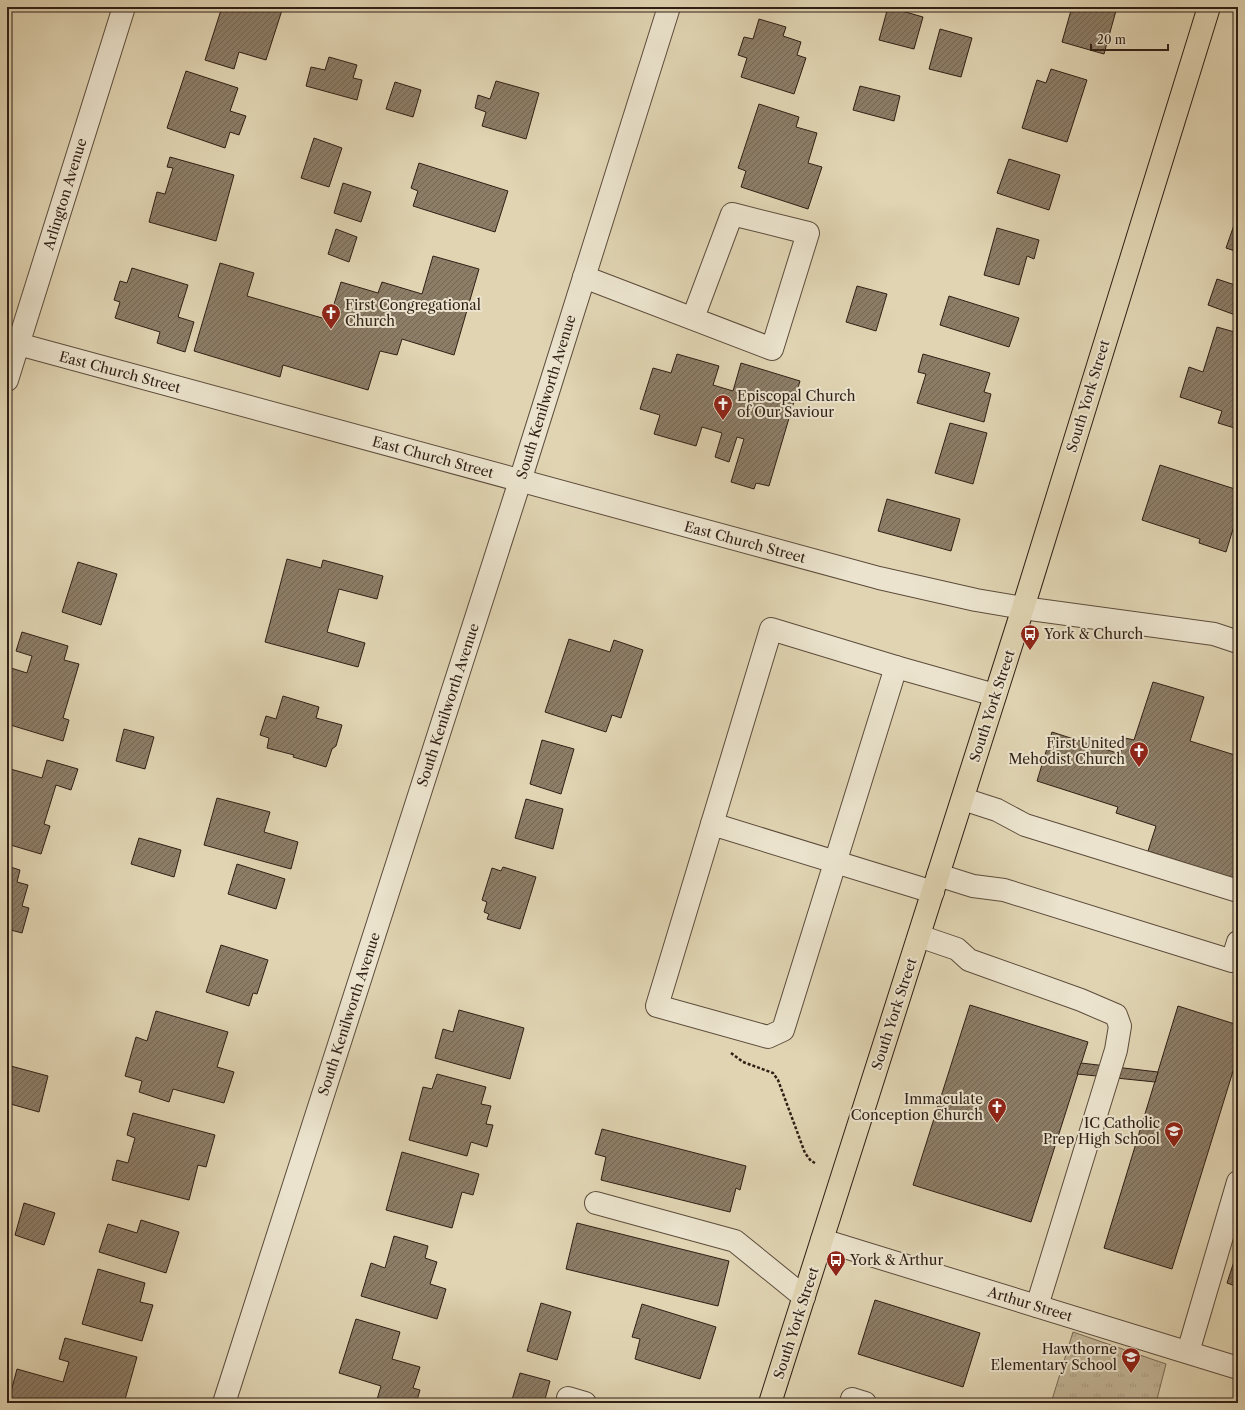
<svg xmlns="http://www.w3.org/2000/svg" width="1245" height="1410" font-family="'Libre Caslon Text',serif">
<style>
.park{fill:url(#park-tufts);stroke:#796a56}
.building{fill:url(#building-hatch);stroke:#301f15}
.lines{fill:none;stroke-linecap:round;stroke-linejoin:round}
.minor-casing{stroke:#5c4c3c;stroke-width:24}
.major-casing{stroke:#301f15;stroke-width:24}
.path{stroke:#301f15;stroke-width:2.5;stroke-dasharray:3 2;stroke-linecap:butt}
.minor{stroke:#ebe3cd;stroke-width:22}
.major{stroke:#e0d4b2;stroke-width:22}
.labels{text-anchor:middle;stroke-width:4;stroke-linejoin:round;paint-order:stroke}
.street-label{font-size:14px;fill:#301f15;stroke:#ebe3cd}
.poi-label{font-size:14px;fill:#301f15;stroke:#ebe3cd;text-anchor:start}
</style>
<defs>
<pattern id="park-tufts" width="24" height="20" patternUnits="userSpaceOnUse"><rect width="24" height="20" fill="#c2b597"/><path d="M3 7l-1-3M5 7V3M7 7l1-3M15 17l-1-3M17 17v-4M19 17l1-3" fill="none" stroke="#a79b81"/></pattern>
<pattern id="building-hatch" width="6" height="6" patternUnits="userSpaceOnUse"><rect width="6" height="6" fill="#8c7d67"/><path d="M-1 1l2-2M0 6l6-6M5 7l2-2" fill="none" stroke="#736654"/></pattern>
</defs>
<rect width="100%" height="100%" fill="#e0d4b2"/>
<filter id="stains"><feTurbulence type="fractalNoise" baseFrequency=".005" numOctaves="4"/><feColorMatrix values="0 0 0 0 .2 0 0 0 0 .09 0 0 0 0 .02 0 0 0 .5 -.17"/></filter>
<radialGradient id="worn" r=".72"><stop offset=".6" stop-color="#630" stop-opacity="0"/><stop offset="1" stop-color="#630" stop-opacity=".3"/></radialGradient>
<path class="park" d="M1073,1332L1166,1364L1156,1403H1051Z"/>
<g class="building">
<path d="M222,7H283L266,60L239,52L234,69L205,60Z"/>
<path d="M790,7H805L804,11Z"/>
<path d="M888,7L923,17L914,49L879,40Z"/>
<path d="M1072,7H1117L1104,54L1062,42Z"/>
<path d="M759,19L786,27L783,36L801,42L797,55L806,58L794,94L741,77L747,58L738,55L744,37L753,39Z"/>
<path d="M940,29L972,38L961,77L929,69Z"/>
<path d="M329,57L357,65L353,78L362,80L357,100L306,86L311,67L325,70Z"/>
<path d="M1051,69L1087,80L1067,142L1022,128L1037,80L1046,83Z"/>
<path d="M186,71L238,88L230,111L246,116L239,135L230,132L225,148L167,128Z"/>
<path d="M496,81L539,93L526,139L482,126L486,112L475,108L478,95L490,99Z"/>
<path d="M395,82L421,90L413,117L386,109Z"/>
<path d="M860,86L900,96L894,121L853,110Z"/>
<path d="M759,104L799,117L796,127L817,133L808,163L822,167L808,209L741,187L746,171L738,168Z"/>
<path d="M314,138L342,148L329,187L301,178Z"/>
<path d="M170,157L234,175L216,241L149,222L157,192L165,194L173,168L167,167Z"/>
<path d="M1009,159L1060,175L1049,210L997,193Z"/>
<path d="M419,163L508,191L495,232L413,206L418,191L411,188Z"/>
<path d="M343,183L371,192L361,222L334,213Z"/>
<path d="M1234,225L1238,226V252L1226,248Z"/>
<path d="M997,228L1039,240L1034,259L1027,256L1019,285L984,275Z"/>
<path d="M336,229L357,237L349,262L328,254Z"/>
<path d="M433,256L479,269L454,355L402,339L397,355L380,351L368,390L283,365L280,377L194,351L220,263L254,273L247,296L329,320L341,282L378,293L382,282L422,294Z"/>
<path d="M132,268L188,285L178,317L194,322L185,352L157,343L160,332L115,318L120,302L114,300L120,281L127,283Z"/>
<path d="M1217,279L1238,286V316L1208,305Z"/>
<path d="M857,286L887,294L876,331L846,322Z"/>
<path d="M949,296L1019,318L1009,347L940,325Z"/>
<path d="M1217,327L1238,333V429L1218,423L1222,411L1180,397L1189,367L1203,372Z"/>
<path d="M677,354L719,366L713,385L733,391L741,363L800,381L769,486L756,483L754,489L731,482L744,439L737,437L729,462L715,457L722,433L702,427L696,446L654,434L660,415L640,409L653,368L671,373Z"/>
<path d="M923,354L990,373L984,392L991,394L984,422L917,403L926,374L918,372Z"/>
<path d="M950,423L987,433L973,484L935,473Z"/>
<path d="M1160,465L1238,490V513L1226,552L1199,543L1200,539L1142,520Z"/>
<path d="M887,499L960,519L951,551L878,531Z"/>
<path d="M287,559L321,568L323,560L383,576L377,599L339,589L327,632L365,643L358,667L265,642Z"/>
<path d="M78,562L117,574L101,625L62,612Z"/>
<path d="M22,632L68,646L64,660L79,664L63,718L69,720L63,741L7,724V681L11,668L27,673L32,656L16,651Z"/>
<path d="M569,639L610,652L614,640L643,650L621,718L612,715L606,732L545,712Z"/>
<path d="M1153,682L1204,697L1190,741L1238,756V880L1148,851L1156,826L1116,813L1118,807L1037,781L1052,732L1120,754L1125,738L1134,740Z"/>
<path d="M283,696L319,707L316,718L342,725L336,746L332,749L326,767L293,757L294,755L267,748L269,738L260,735L266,716L276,719Z"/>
<path d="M124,729L154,737L145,769L116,761Z"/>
<path d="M542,740L574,749L561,794L530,784Z"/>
<path d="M47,760L78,769L71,790L56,785L44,824L50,826L41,854L7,844V768L42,778Z"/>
<path d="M217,798L270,812L264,832L298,842L291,869L204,845Z"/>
<path d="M526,799L563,809L553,849L515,838Z"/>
<path d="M139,838L181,850L174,877L131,864Z"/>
<path d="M237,864L285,879L276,909L228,894Z"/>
<path d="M7,866L20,870L17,882L28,885L22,906L29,908L22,933L7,929Z"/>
<path d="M503,867L536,877L520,929L487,919L489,914L484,912L487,902L482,900L492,868L501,871Z"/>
<path d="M221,945L268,960L257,994L253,993L249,1006L206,992Z"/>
<path d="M970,1005L1088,1042L1031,1222L913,1185Z"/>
<path d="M1178,1006L1238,1025V1055L1172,1269L1104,1248Z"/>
<path d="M459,1010L524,1028L510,1079L435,1058L443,1029L453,1032Z"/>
<path d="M156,1011L228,1032L217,1067L234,1072L224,1103L173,1089L169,1102L139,1092L142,1081L125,1076L136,1037L147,1041Z"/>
<path d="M1081,1063L1158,1072L1155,1082L1077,1074Z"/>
<path d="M7,1065L48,1076L39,1112L7,1103Z"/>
<path d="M437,1074L486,1087L481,1104L491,1106L486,1124L493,1125L487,1147L471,1142L467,1156L409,1140L423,1087L432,1089Z"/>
<path d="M133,1113L215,1135L206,1167L198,1165L189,1200L112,1180L117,1160L128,1163L135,1138L127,1135Z"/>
<path d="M602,1129L746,1166L740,1190L736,1188L730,1212L601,1180L606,1157L595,1154Z"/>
<path d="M402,1152L479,1174L473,1195L462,1192L452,1228L386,1210Z"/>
<path d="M24,1203L55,1213L44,1245L15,1235Z"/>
<path d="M141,1220L179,1232L166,1273L99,1252L108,1224L137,1233Z"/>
<path d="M577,1223L729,1261L718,1306L566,1269Z"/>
<path d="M394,1236L428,1246L425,1258L437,1262L430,1284L446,1289L437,1319L361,1296L371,1263L385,1268Z"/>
<path d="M1238,1249V1287L1227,1283Z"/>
<path d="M98,1269L145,1283L140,1302L153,1305L142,1341L82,1324Z"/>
<path d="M875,1300L980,1333L963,1387L858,1354Z"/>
<path d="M541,1303L571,1312L557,1360L527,1351Z"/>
<path d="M642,1304L716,1327L700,1379L635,1359L640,1339L632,1337Z"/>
<path d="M356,1319L400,1332L392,1359L420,1367L413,1388L420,1390L417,1400L425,1403H376L381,1386L339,1373Z"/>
<path d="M65,1338L137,1357L124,1403H25L9,1399L17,1369L63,1382L69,1362L59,1359Z"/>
<path d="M520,1373L550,1381L544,1403H511Z"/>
</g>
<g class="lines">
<g class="minor-casing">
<g id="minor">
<path d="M584,277L772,349L808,233L732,214L693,318"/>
<path d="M7,341L879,578L976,600L1023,608L1214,634L1238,642"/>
<path d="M7,380L124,7"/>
<path d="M963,799L997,810L1025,825L1238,891"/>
<path d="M712,824L771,629L896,667"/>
<path d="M938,875L973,886L1004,890L1232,961L1238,942"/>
<path d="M933,892L712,824L657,1006L768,1037L783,1030L896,667L995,695"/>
<path d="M919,936L957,949L969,960L1081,1000L1116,1015L1120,1026L1116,1050L1037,1306"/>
<path d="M596,1203L735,1241L804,1297"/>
<path d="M822,1240L1238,1368"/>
<path d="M1188,1352L1238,1182"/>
<path d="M568,1398L585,1403"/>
<path d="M224,1403L520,481L669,7"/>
<path d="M851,1403L852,1399L865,1403"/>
</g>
</g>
<g class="major-casing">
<path id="major" d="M770,1403L1023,608L1209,7"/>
</g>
<path class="path" d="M731,1053L743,1062L773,1073L778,1080L805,1153L811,1161L815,1163"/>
<use href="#minor" class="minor"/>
<use href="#major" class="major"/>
</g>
<defs>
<g id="church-pin" transform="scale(1)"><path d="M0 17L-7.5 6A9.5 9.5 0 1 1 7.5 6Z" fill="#8f2418" stroke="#ebe3cd"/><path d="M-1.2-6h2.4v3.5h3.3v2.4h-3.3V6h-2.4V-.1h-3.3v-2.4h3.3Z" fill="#fff"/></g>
<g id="bus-pin" transform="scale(1)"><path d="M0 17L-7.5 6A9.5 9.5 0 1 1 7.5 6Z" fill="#8f2418" stroke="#ebe3cd"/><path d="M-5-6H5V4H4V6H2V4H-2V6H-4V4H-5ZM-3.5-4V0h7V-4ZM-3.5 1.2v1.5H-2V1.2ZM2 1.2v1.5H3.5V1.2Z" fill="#fff"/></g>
<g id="school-pin" transform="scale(1)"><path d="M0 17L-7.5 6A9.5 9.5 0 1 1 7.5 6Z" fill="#8f2418" stroke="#ebe3cd"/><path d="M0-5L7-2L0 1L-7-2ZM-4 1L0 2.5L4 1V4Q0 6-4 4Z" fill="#fff"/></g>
</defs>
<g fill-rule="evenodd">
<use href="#church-pin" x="331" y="313"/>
<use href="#church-pin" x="723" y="404"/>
<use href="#bus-pin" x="1030" y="634"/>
<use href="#church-pin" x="1139" y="751"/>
<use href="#church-pin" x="997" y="1107"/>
<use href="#school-pin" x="1174" y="1131"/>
<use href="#bus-pin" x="836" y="1260"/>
<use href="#school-pin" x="1131" y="1357"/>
</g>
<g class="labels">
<g class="street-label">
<text transform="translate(65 194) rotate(-73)" y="5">Arlington Avenue</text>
<text transform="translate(120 372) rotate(15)" y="5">East Church Street</text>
<text transform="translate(1088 396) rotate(-73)" y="5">South York Street</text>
<text transform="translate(546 397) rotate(-73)" y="5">South Kenilworth Avenue</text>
<text transform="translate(433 457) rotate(15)" y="5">East Church Street</text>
<text transform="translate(745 542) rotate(15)" y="5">East Church Street</text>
<text transform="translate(448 705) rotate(-72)" y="5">South Kenilworth Avenue</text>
<text transform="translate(992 706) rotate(-72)" y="5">South York Street</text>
<text transform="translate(349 1014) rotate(-72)" y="5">South Kenilworth Avenue</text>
<text transform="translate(894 1014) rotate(-72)" y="5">South York Street</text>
<text transform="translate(1030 1304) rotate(17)" y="5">Arthur Street</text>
<text transform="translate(796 1323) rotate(-72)" y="5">South York Street</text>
</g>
<g class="poi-label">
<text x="345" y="310">First Congregational<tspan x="345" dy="16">Church</tspan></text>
<text x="737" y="401">Episcopal Church<tspan x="737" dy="16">of Our Saviour</tspan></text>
<text x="1044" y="639">York &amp; Church</text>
<text x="1125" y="748" text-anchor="end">First United<tspan x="1125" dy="16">Mehodist Church</tspan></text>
<text x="983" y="1104" text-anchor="end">Immaculate<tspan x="983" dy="16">Conception Church</tspan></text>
<text x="1160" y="1128" text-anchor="end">IC Catholic<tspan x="1160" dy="16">Prep High School</tspan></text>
<text x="850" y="1265">York &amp; Arthur</text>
<text x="1117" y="1354" text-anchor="end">Hawthorne<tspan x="1117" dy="16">Elementary School</tspan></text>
</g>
</g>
<rect width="1245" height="1410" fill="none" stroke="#e0d4b2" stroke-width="24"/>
<rect x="8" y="8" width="1229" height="1394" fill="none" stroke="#301f15" stroke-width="2"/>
<rect x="12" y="12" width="1221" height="1386" fill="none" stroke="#301f15"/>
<path d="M1091 44v6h77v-6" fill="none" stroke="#301f15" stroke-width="2"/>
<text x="1097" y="44" font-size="12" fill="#301f15" stroke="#ebe3cd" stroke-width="3" paint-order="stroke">20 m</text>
<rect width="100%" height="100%" filter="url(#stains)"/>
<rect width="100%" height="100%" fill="url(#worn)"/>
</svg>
